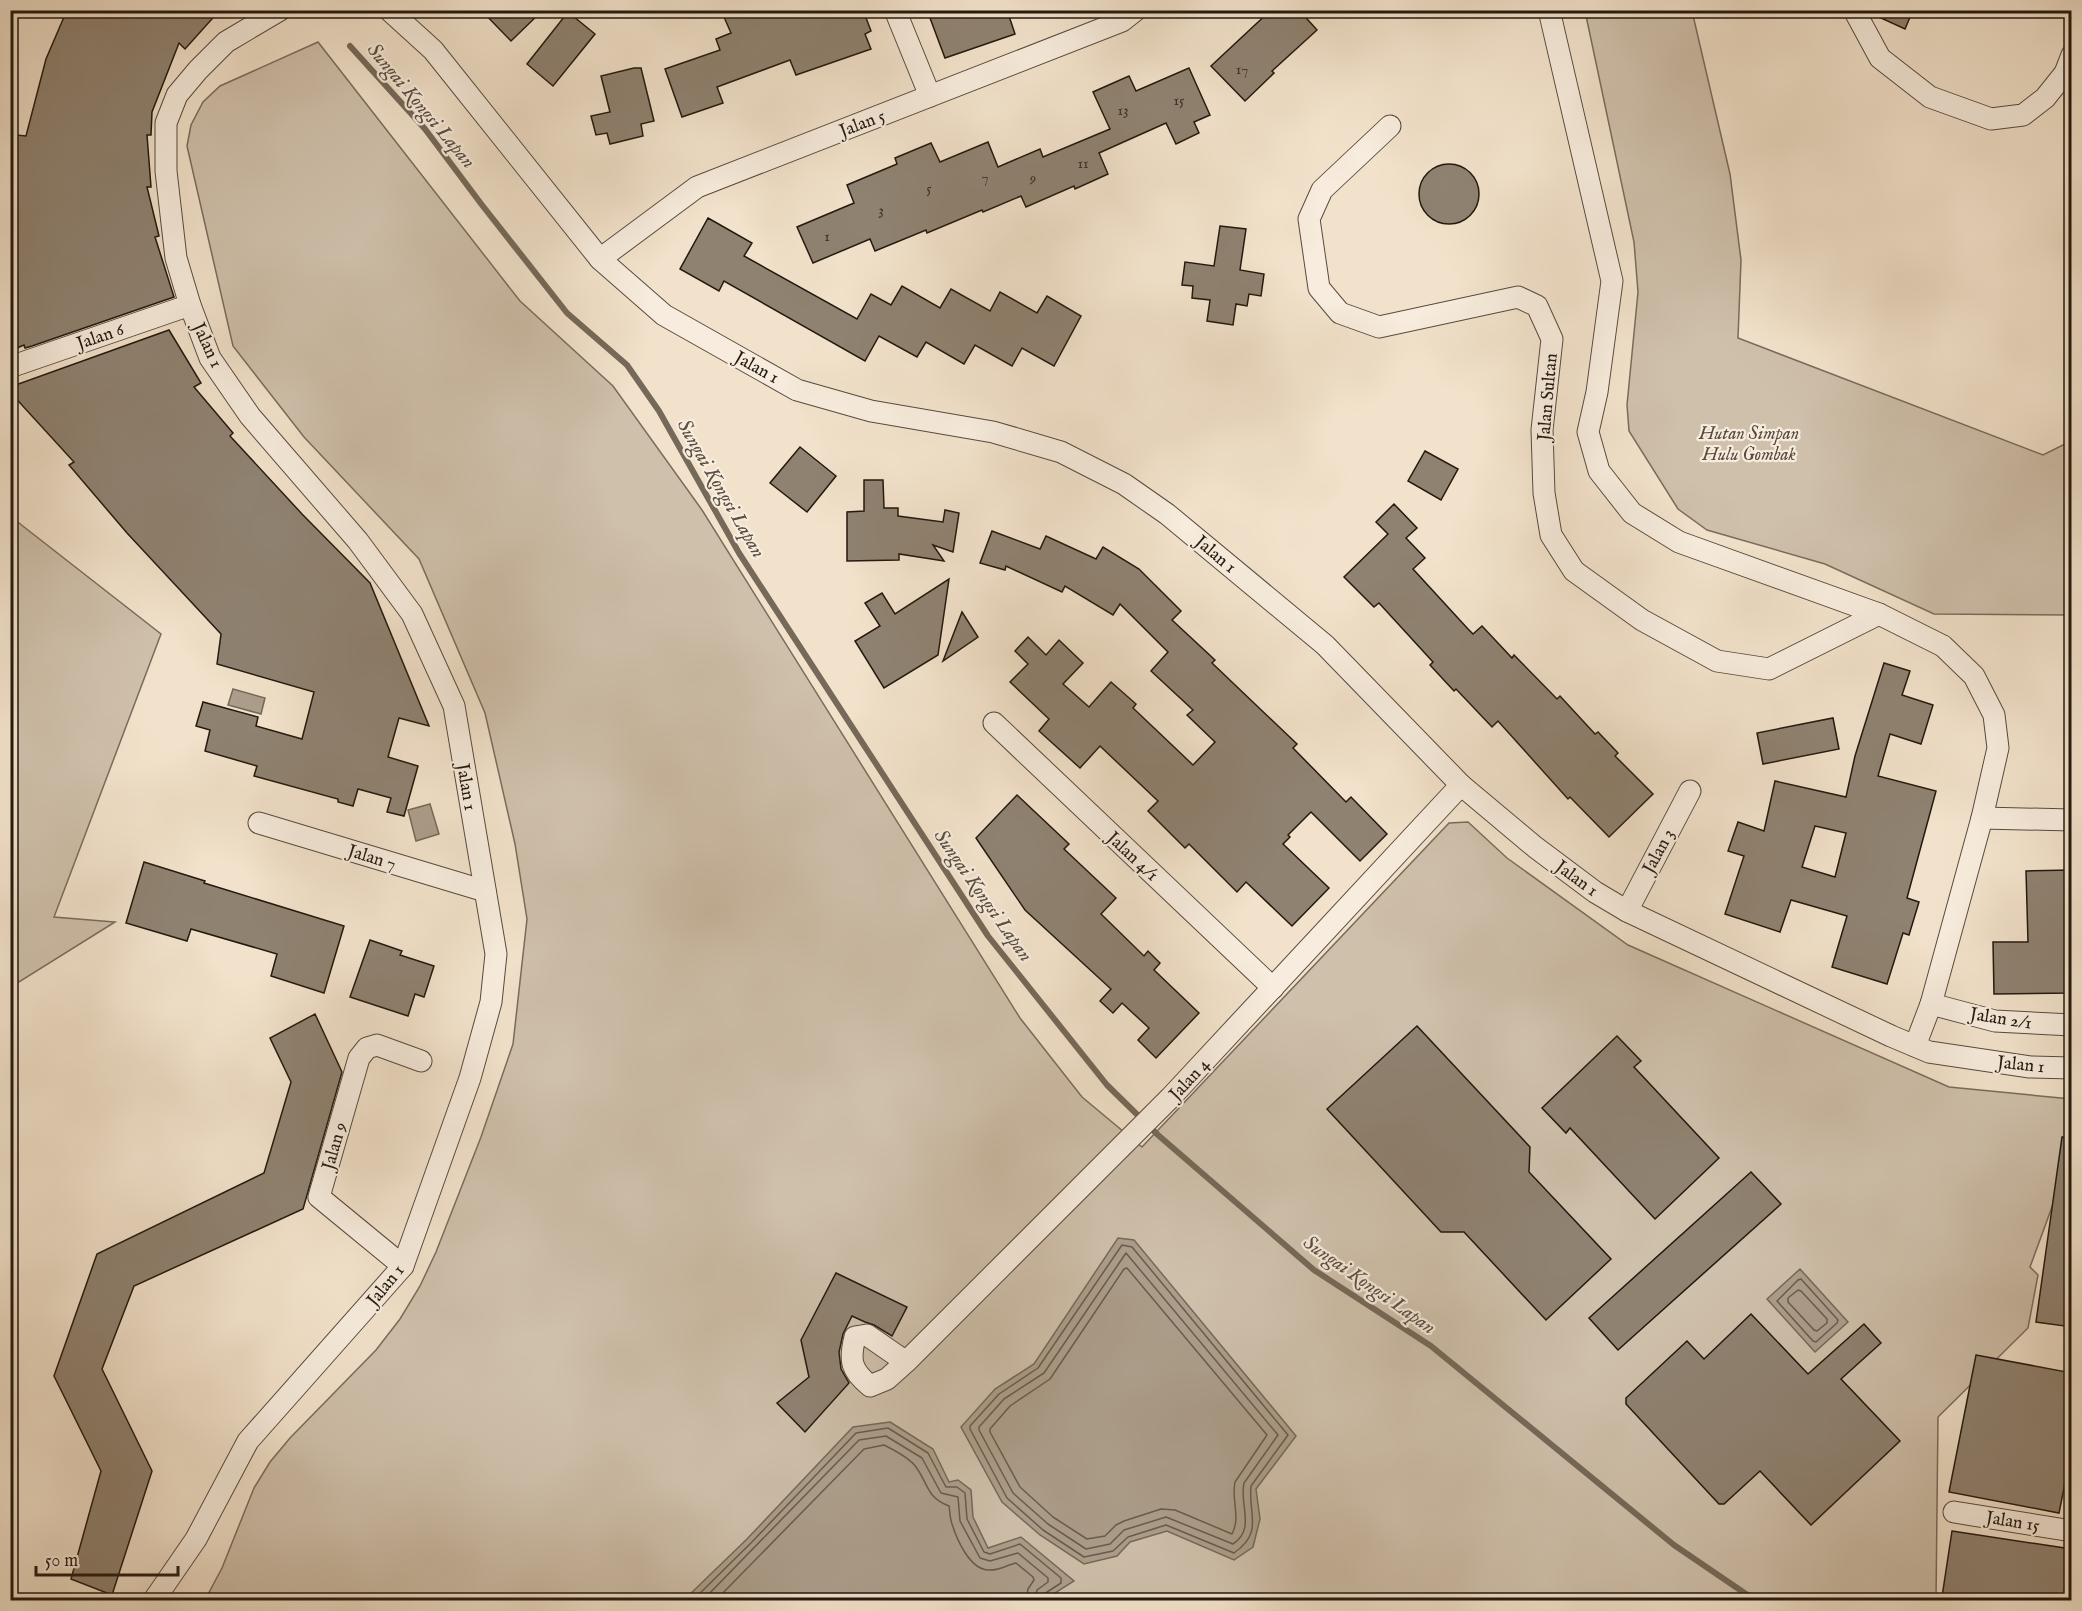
<svg xmlns="http://www.w3.org/2000/svg" width="2082" height="1611" font-family="'IM FELL English',serif">
<style>
.green{fill:#cfc0ab;stroke:#796c5d;stroke-width:1.5}
.water{fill:#ac9e8b;stroke:#756959;stroke-width:1.5}
.lines{fill:none;stroke-linecap:round;stroke-linejoin:round}
.shore{stroke:#685c4d;stroke-width:1.5}
.stream{stroke:#756959;stroke-width:6}
.building{fill:#8f8271;stroke:#23190f;stroke-width:1.5;fill-rule:evenodd}
.minor-casing{stroke:#574b3e;stroke-width:23}
.minor{stroke:#f7ecdd;stroke-width:21}
.labels{text-anchor:middle;stroke-width:4.5;stroke-linejoin:round;paint-order:stroke}
.number-label{font-size:15px;fill:#3e3328}
.street-label{font-size:18px;fill:#23190f;stroke:#f7ecdd}
.park-label{font-size:18px;font-style:italic;fill:#574b3e;stroke:#f7ecdd}
.water-label{font-size:20px;font-style:italic;fill:#5a4e41;stroke:#f7ecdd}
</style>
<rect width="100%" height="100%" fill="#f2e2cb"/>
<filter id="stains"><feTurbulence type="fractalNoise" baseFrequency=".00333" numOctaves="4"/><feColorMatrix values="0 0 0 0 .2 0 0 0 0 .09 0 0 0 0 .02 0 0 0 .5 -.17"/></filter>
<radialGradient id="worn" r=".72"><stop offset=".6" stop-color="#630" stop-opacity="0"/><stop offset="1" stop-color="#630" stop-opacity=".3"/></radialGradient>
<g class="green">
<path d="M1585,11H1692L1730,174L1741,260L1738,338L2043,455L2071,441V615L1934,614L1825,564L1707,530L1678,509L1629,431L1627,405L1638,292L1634,242Z"/>
<path d="M318,42L520,301L613,386L702,510L1020,1018L1082,1097L1142,1147L1449,823L1468,822L1507,858L1628,945L1949,1087L2071,1099V1155L2030,1267L2038,1275L2028,1328L1938,1417L1936,1600H205L222,1568L254,1488L270,1462L290,1438L376,1350L400,1319L420,1286L436,1252L481,1137L513,1044L527,919L515,844L485,713L419,559L304,437L233,346L187,146L191,125L203,102L220,86Z"/>
<path d="M10,516L161,634L54,917L115,922L11,987Z"/>
</g>
<g class="water">
<path d="M233,689L265,698L261,714L228,705Z"/>
<path d="M430,804L439,834L416,841L408,810Z"/>
<path d="M1118,1238L1134,1240L1296,1436L1256,1489L1260,1519L1253,1547L1234,1560L1167,1531L1130,1542L1117,1556L1084,1564L1040,1535L1002,1502L961,1427L995,1389L1034,1364Z"/>
<path d="M1800,1269L1848,1322L1815,1352L1767,1299Z"/>
<path d="M890,1422L933,1449L949,1482L958,1480L971,1490L973,1517L988,1548L1021,1537L1074,1581L1044,1600H684L747,1539L853,1427Z"/>
</g>
<g class="lines">
<g class="shore">
<path d="M1122,1245L1132,1247L1288,1435L1251,1486C1248,1515 1264,1532 1234,1553L1166,1525L1128,1537L1113,1551L1084,1557L1043,1530L1007,1498L970,1429V1426L999,1394L1038,1368Z"/>
<path d="M1126,1253L1278,1435L1244,1483C1239,1505 1256,1529 1233,1544L1166,1517L1124,1530L1110,1544L1086,1549L1048,1524L1013,1493L979,1430V1427L1004,1399L1044,1373Z"/>
<path d="M1127,1268L1267,1435L1235,1482C1231,1500 1241,1517 1232,1534L1175,1510L1161,1509L1124,1521L1116,1525L1105,1536L1087,1539L1053,1517L1020,1487L990,1432V1429L1010,1406L1050,1379L1124,1269Z"/>
<path d="M1801,1279L1838,1320L1837,1323L1816,1342L1813,1341L1777,1301L1798,1280Z"/>
<path d="M1798,1290L1801,1291L1827,1319V1323L1817,1331L1814,1330L1788,1302V1298Z"/>
<path d="M693,1600L751,1543L856,1433L888,1428L928,1453L946,1487H957L965,1493L967,1519L984,1552L990,1554L1020,1544L1061,1578V1583L1044,1594L1042,1600"/>
<path d="M703,1600L859,1440L886,1436L922,1458L941,1493L958,1497L960,1521L980,1558L990,1561L1018,1553L1048,1578V1582L1037,1590L1035,1600"/>
<path d="M716,1600L864,1449L884,1445C894,1450 910,1458 916,1467C929,1485 926,1497 949,1506C950,1512 950,1519 952,1524C957,1540 970,1570 989,1570C998,1571 1007,1565 1016,1563L1033,1577L1034,1580L1028,1589L1026,1600"/>
</g>
<path class="stream" d="M350,46L425,129L482,205L567,313L627,365L659,411L739,553L988,936L1107,1085L1158,1135L1314,1270L1431,1346L1674,1545L1746,1594L1764,1600"/>
</g>
<g class="building">
<path d="M67,10H220L185,49L179,43L152,112L151,135H147L151,187H147L159,236L155,237L174,297L32,346L25,348L24,345L10,351V184L16,135L26,136L46,59Z"/>
<path d="M481,10H543L511,41Z"/>
<path d="M741,10H863L871,31L865,34L871,49L796,75L790,60L717,87L723,103L682,117L665,69L720,50L716,39L731,33L724,17Z"/>
<path d="M927,10H1007L1015,34L945,58Z"/>
<path d="M1271,10H1299L1317,30L1272,71L1274,73L1245,101L1211,66Z"/>
<path d="M1869,10H1913L1905,29L1870,13Z"/>
<path d="M568,12L595,34L553,86L527,64Z"/>
<path d="M634,68H641L654,121L641,124L643,136L610,144L607,133L596,135L591,116L610,112L601,76Z"/>
<path d="M1189,68L1210,115L1194,122L1199,133L1176,144L1166,123L1099,153L1108,174L1075,189L1074,186L1026,207L1021,196L983,212L982,210L927,233L926,230L875,251L870,239L813,263L797,227L854,203L847,185L897,164L895,158L931,143L940,162L988,142L998,167L1040,149L1043,157L1110,129L1093,92L1129,76L1136,91Z"/>
<circle cx="1449" cy="194" r="30"/>
<path d="M708,218L752,243L744,256L857,319L871,294L891,305L902,286L940,308L951,289L990,311L1000,292L1037,313L1047,296L1081,316L1054,366L1022,348L1012,366L975,345L964,364L926,342L917,357L879,336L865,361L724,281L719,291L680,269Z"/>
<path d="M1220,226L1246,229L1240,270L1264,274L1261,296L1249,294L1247,306L1236,304L1233,325L1207,321L1210,300L1192,298L1193,286L1182,285L1185,262L1214,266Z"/>
<path d="M169,330L201,383L194,387L233,433L230,436L302,514L370,583L429,726L399,718L388,757L418,766L404,816L387,812L391,798L358,789L353,806L338,802V799L254,776L257,766L205,751L210,730L196,726L203,702L258,717L256,726L302,739L314,692L217,664L221,634L127,533L69,465L74,462L10,392V387Z"/>
<path d="M800,447L836,476L807,512L770,483Z"/>
<path d="M1425,451L1458,469L1441,500L1408,481Z"/>
<path d="M864,480H883L884,508H898V516L943,522L945,510L959,513L953,552L933,545L944,561L899,554V560L847,561V512L864,511Z"/>
<path d="M1394,504L1417,528L1406,538L1425,558L1413,569L1468,629L1473,634L1482,626L1512,658L1514,655L1557,699L1560,696L1595,734L1598,732L1618,753L1615,756L1653,794L1609,837L1570,797L1568,799L1498,721L1492,727L1456,689L1454,691L1430,665L1433,662L1379,603L1374,607L1344,577L1388,534L1376,522Z"/>
<path d="M992,531L1040,549L1046,536L1096,559L1103,547L1139,569L1181,611L1172,620L1215,660L1212,663L1297,744L1293,748L1346,802L1351,797L1387,834L1360,861L1311,812L1288,835L1290,837L1283,844L1329,888L1292,926L1246,882L1237,892L1189,844L1185,848L1148,811L1158,801L1100,746L1080,768L1039,731L1049,719L1010,682L1028,664L1015,651L1028,637L1046,655L1059,640L1083,663L1063,684L1089,707L1111,682L1136,704L1133,708L1193,765L1215,742L1187,715L1193,710L1151,671L1168,652L1120,604L1113,615L1065,586L1062,592L1006,566L1005,570L980,563Z"/>
<path d="M949,579L938,655L884,688L855,641L880,626L865,603L882,593L895,614Z"/>
<path d="M962,612L978,637L943,661Z"/>
<path d="M1884,663L1910,671L1902,695L1933,705L1921,744L1890,734L1878,776L1936,791L1907,898L1919,902L1909,935L1903,933L1887,984L1832,967L1847,916L1791,900L1780,932L1725,914L1744,856L1728,851L1738,822L1764,831L1775,781L1846,797L1855,756ZM1815,826L1846,833L1835,877L1802,867Z"/>
<path d="M1833,718L1839,749L1763,764L1757,733Z"/>
<path d="M1017,795L1069,844L1064,849L1116,898L1101,914L1144,956L1148,951L1160,963L1154,970L1199,1013L1156,1058L1138,1040L1149,1028L1122,1003L1113,1013L1100,1001L1111,989L1025,910L976,838Z"/>
<path d="M144,862L205,881L204,883L344,926L324,993L271,976L277,954L191,929L187,941L126,923Z"/>
<path d="M2072,870V993L1994,994L1993,942H2028L2026,871Z"/>
<path d="M370,940L402,951L400,955L434,966L424,997L415,994L408,1016L350,997Z"/>
<path d="M315,1014L342,1072L303,1209L134,1286L102,1369L152,1471L112,1595L71,1579L101,1471L54,1376L97,1254L264,1173L291,1082L270,1038Z"/>
<path d="M1417,1026L1530,1147L1529,1172L1611,1259L1546,1320L1464,1232H1441L1327,1109Z"/>
<path d="M1617,1036L1641,1061L1634,1067L1719,1158L1655,1219L1570,1128L1566,1133L1542,1108Z"/>
<path d="M2062,1137L2072,1138V1327L2036,1322Z"/>
<path d="M1751,1172L1781,1204L1618,1350L1589,1318Z"/>
<path d="M836,1273L907,1307L892,1336L874,1325L865,1322L852,1316L843,1334L839,1352L841,1369L849,1383L805,1432L777,1403L809,1377L801,1340Z"/>
<path d="M1751,1314L1808,1374L1864,1324L1881,1343L1841,1379L1900,1441L1811,1525L1760,1471L1724,1504H1719L1626,1404V1398L1687,1341L1704,1359Z"/>
<path d="M1976,1355L2072,1373V1448L2059,1513L1949,1492Z"/>
<path d="M1952,1531L2071,1549L2063,1600H1961L1942,1597Z"/>
</g>
<g class="lines">
<g class="minor-casing">
<g id="minor">
<path d="M389,10L433,50L600,259L664,315L797,390L871,411L993,432L1061,452L1124,484L1167,514L1325,645L1461,785L1535,847L1595,892L1627,911L1891,1036L1929,1052L2030,1067L2072,1068"/>
<path d="M895,10L930,96"/>
<path d="M1549,10L1612,281L1597,392L1588,432L1599,471L1632,513L1679,542L1879,614L1943,646L1974,676L1994,715L1998,748L1982,818L1931,1004L1915,1046"/>
<path d="M1854,10L1880,58L1930,97L1991,119L2023,115L2045,98L2065,73L2072,55"/>
<path d="M1390,126L1322,190L1309,219L1319,288L1340,313L1379,327L1518,297L1537,306L1552,339L1542,430L1544,493L1551,535L1574,571L1642,620L1717,661L1769,669L1879,614"/>
<path d="M600,259L697,187L1122,21L1136,10"/>
<path d="M10,367L190,305"/>
<path d="M994,723L1273,988"/>
<path d="M1982,818L2072,820"/>
<path d="M259,823L485,891"/>
<path d="M1627,911L1690,791"/>
<path d="M1931,1004L1995,1021L2072,1025"/>
<path d="M403,1266L319,1197L359,1058L367,1048L377,1045L421,1061"/>
<path d="M906,1362L867,1335L855,1337C849,1361 851,1370 870,1386L887,1379L906,1362L1171,1097L1461,785"/>
<path d="M1954,1512L2072,1531"/>
<path d="M154,1600L196,1539L248,1441L403,1266L470,1078L491,1002L496,954L454,706L412,614L358,541L250,416L210,358L190,305L176,258L166,171V123L177,95L198,70L226,42L280,10"/>
</g>
</g>
<use href="#minor" class="minor"/>
</g>
<g class="labels">
<g class="number-label">
<text x="1242" y="74">17</text>
<text x="1179" y="105">15</text>
<text x="1123" y="115">13</text>
<text x="1083" y="168">11</text>
<text x="985" y="182">7</text>
<text x="1033" y="183">9</text>
<text x="929" y="193">5</text>
<text x="881" y="215">3</text>
<text x="827" y="241">1</text>
</g>
<g class="street-label">
<text transform="translate(862 123) rotate(-21)" y="6">Jalan 5</text>
<text transform="translate(100 336) rotate(-19)" y="6">Jalan 6</text>
<text transform="translate(208 345) rotate(65)" y="6">Jalan 1</text>
<text transform="translate(757 367) rotate(29)" y="6">Jalan 1</text>
<text transform="translate(1547 397) rotate(-85)" y="6">Jalan Sultan</text>
<text transform="translate(1216 554) rotate(40)" y="6">Jalan 1</text>
<text transform="translate(467 787) rotate(80)" y="6">Jalan 1</text>
<text transform="translate(1658 851) rotate(-62)" y="6">Jalan 3</text>
<text transform="translate(1133 856) rotate(43)" y="6">Jalan 4/1</text>
<text transform="translate(372 857) rotate(17)" y="6">Jalan 7</text>
<text transform="translate(1577 878) rotate(36)" y="6">Jalan 1</text>
<text transform="translate(2001 1018) rotate(9)" y="6">Jalan 2/1</text>
<text transform="translate(2021 1064) rotate(6)" y="6">Jalan 1</text>
<text transform="translate(1189 1079) rotate(-47)" y="6">Jalan 4</text>
<text transform="translate(334 1146) rotate(-74)" y="6">Jalan 9</text>
<text transform="translate(385 1285) rotate(-51)" y="6">Jalan 1</text>
<text transform="translate(2013 1521) rotate(9)" y="6">Jalan 15</text>
</g>
<g class="park-label">
<text x="1749" y="439">Hutan Simpan<tspan x="1749" dy="21">Hulu Gombak</tspan></text>
</g>
<g class="water-label">
<text transform="translate(422 105) rotate(50)" y="7">Sungai Kongsi Lapan</text>
<text transform="translate(722 488) rotate(60)" y="7">Sungai Kongsi Lapan</text>
<text transform="translate(984 895) rotate(55)" y="7">Sungai Kongsi Lapan</text>
<text transform="translate(1370 1284) rotate(35)" y="7">Sungai Kongsi Lapan</text>
</g>
</g>
<rect width="2082" height="1611" fill="none" stroke="#f2e2cb" stroke-width="36"/>
<rect x="12" y="12" width="2058" height="1587" fill="none" stroke="#23190f" stroke-width="3"/>
<rect x="18" y="18" width="2046" height="1575" fill="none" stroke="#23190f" stroke-width="1.5"/>
<path d="M36 1566v9h142v-9" fill="none" stroke="#23190f" stroke-width="3"/>
<text x="45" y="1566" font-size="18" fill="#23190f" stroke="#f7ecdd" stroke-width="4.5" paint-order="stroke">50 m</text>
<rect width="100%" height="100%" filter="url(#stains)"/>
<rect width="100%" height="100%" fill="url(#worn)"/>
</svg>
